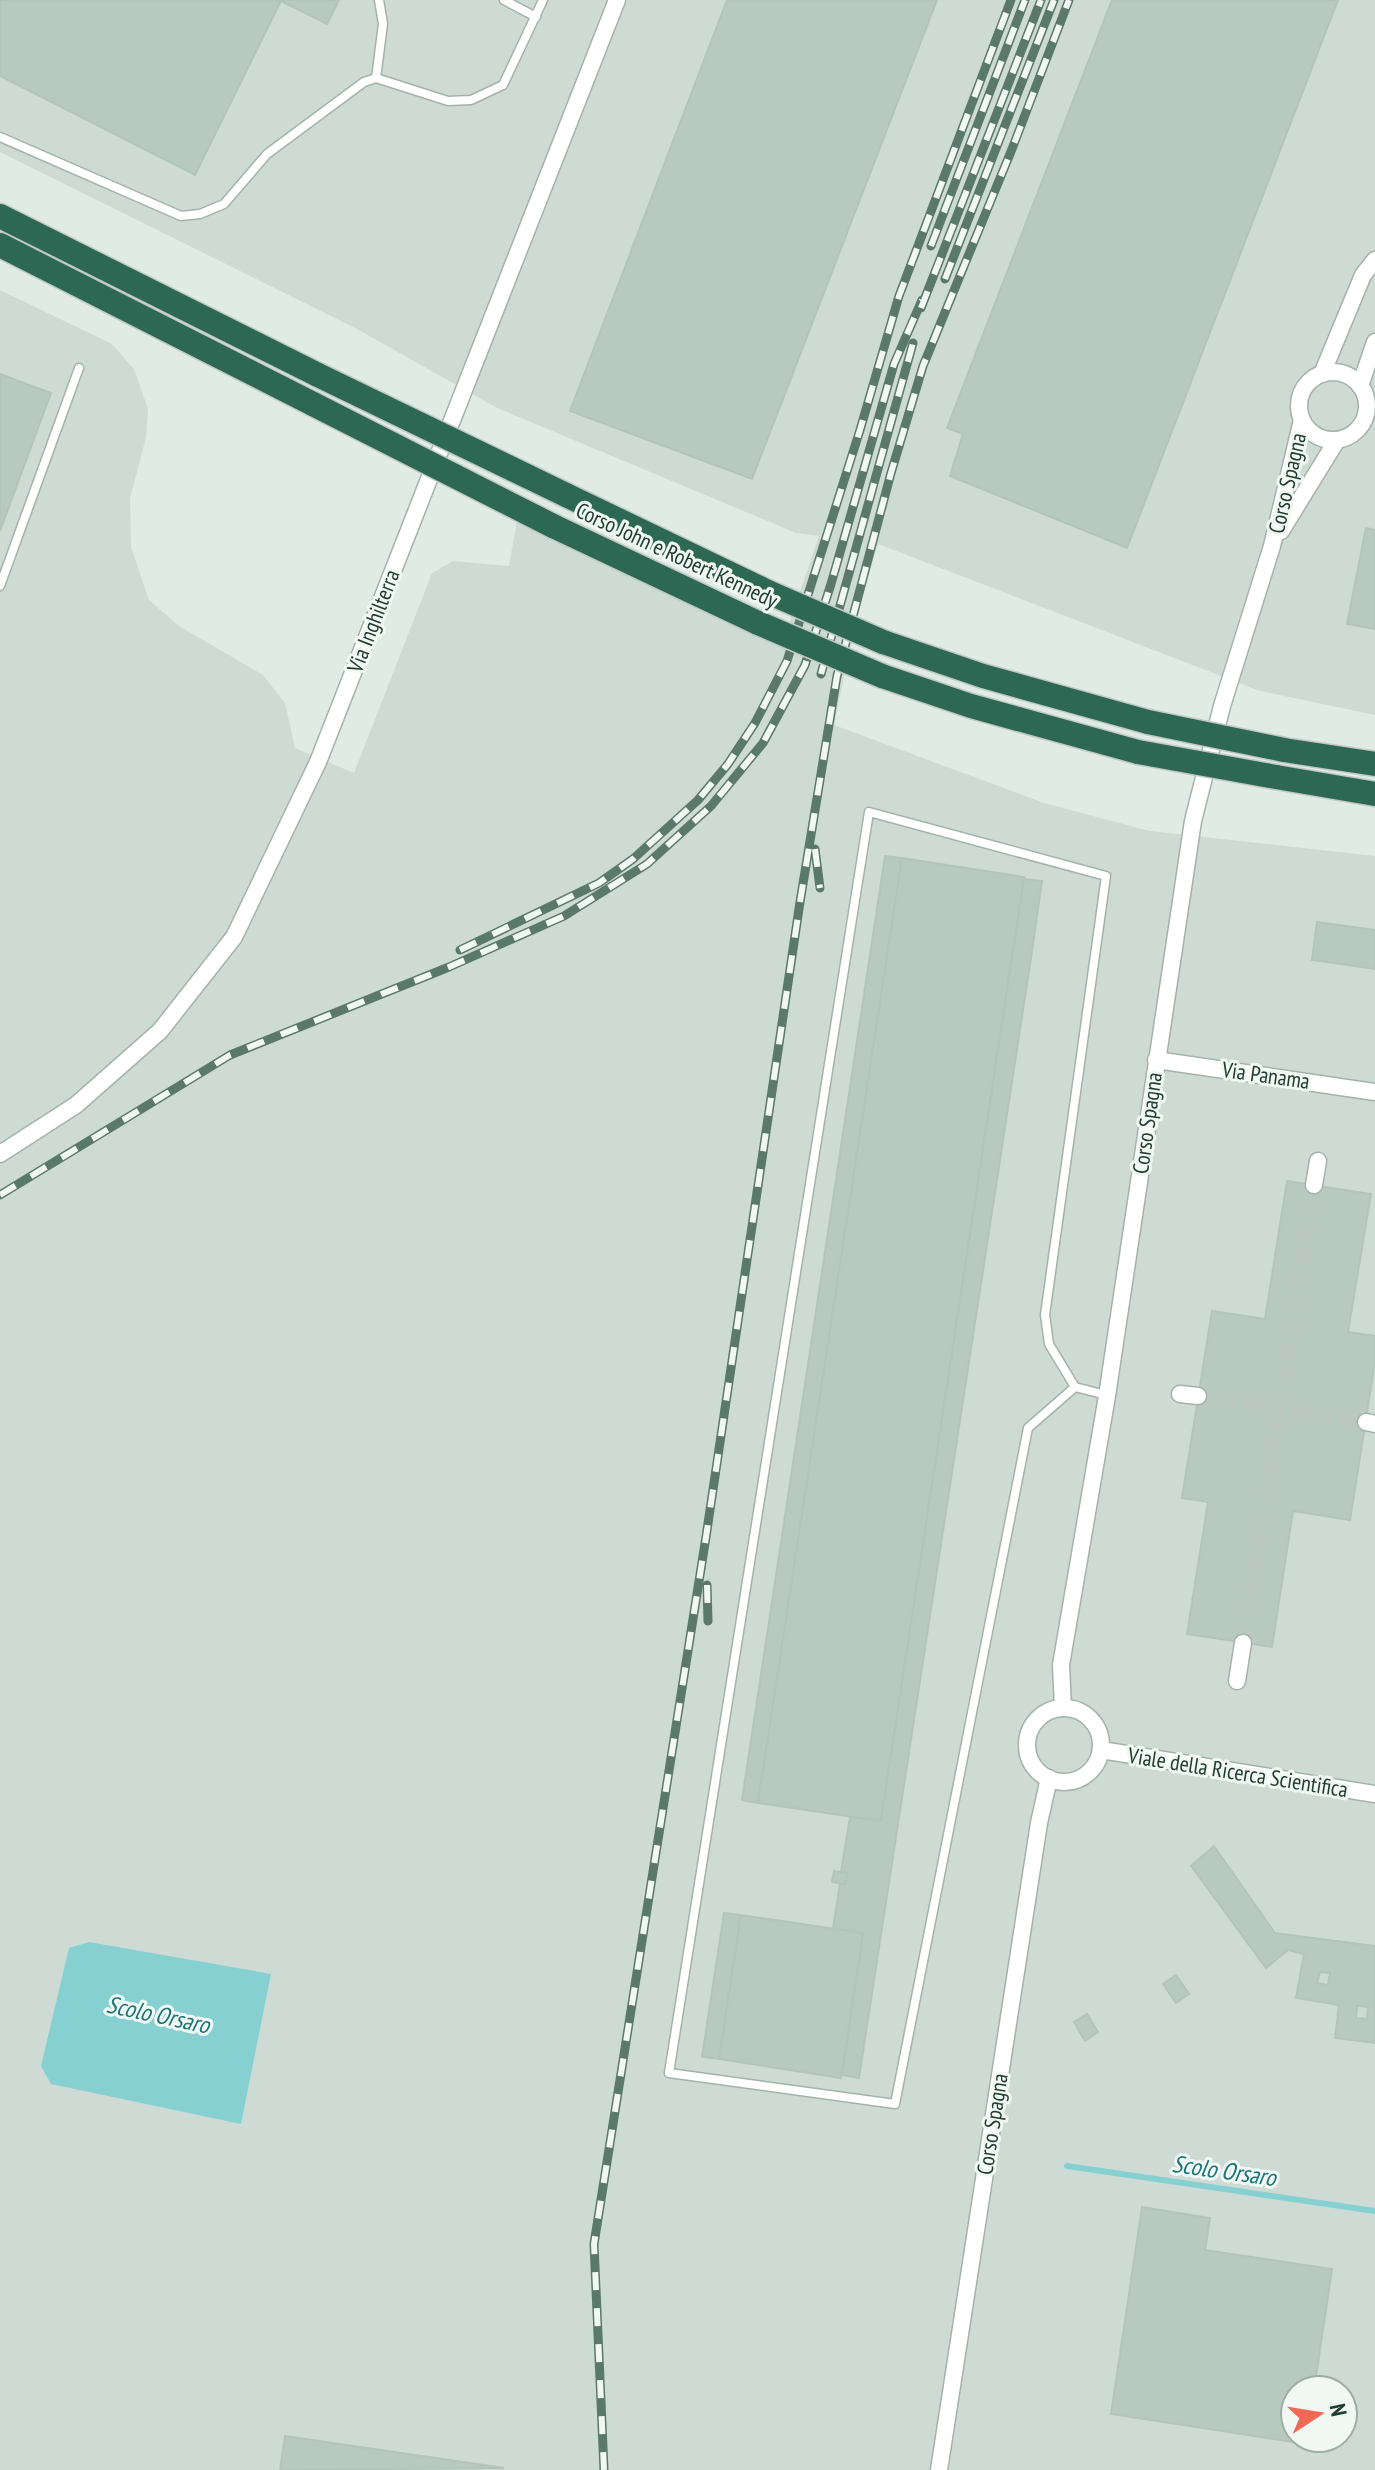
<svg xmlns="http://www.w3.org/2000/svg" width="1375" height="2470" font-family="'PT Sans Narrow',sans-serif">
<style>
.built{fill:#cedbd4;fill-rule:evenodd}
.water{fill:#87d0d1}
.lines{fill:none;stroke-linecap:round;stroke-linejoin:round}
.stream{stroke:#87d0d1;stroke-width:6}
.building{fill:#b8c9c0;stroke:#b3c5bb;stroke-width:2;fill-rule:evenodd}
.street-tunnel{stroke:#bac8c1;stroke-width:16;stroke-dasharray:16 8;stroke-linecap:butt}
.lane-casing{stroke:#a3b3ab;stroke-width:11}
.street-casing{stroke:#a3b3ab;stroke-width:19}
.highway-casing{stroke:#c1c8c5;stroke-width:27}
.lane{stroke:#fff;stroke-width:8}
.street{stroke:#fff;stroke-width:16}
.highway{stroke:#2c6854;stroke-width:24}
.rail-casing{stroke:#5b786c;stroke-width:9}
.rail{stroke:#f1f8f3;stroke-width:6;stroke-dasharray:18;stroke-linecap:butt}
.highway-bridge-casing{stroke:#c1c8c5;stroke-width:27;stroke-linecap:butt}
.highway-bridge{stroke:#2c6854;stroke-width:24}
.labels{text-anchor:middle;stroke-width:6;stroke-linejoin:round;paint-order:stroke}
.street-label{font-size:22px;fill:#213c31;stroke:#f1f8f3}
.water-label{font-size:24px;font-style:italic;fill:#1a7578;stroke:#f1f8f3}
</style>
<rect width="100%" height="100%" fill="#e0ebe5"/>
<path class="built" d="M0,0H1375V715L1260,691L878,544L860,601L834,725L1044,803L1150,831L1375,856V2470H0V290L112,344L134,369L148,409L146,438L130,498L131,547L149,600L179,626L263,675L285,703L295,748L354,773L432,573L453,561L509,566L518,514L785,636L819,536L796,533L495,407L359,330L0,152ZM1295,2390H1343V2438H1295Z"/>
<path class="water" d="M89,1942L271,1974L241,2124L51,2084L41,2066L69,1948Z"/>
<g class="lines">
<path class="stream" d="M1067,2166L1375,2211"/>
</g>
<g class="building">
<path d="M0,0H339L327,24L281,1L195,175L0,76Z"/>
<path d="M727,0H937L752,479L570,411Z"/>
<path d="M1112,0H1338L1127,548L950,476L963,434L947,428Z"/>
<path d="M0,374L51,393L0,531Z"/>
<path d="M1366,528L1375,530V629L1347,624Z"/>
<path d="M885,856L902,858L758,1803L742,1800Z"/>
<path d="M902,858L1024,877L881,1821L758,1803Z"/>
<path d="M1024,879L1042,881L1031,958L859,2078L842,2075L863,1933L833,1929L840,1883L845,1884L847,1873L841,1872L850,1817L881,1821Z"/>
<path d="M1317,922L1375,930V969L1312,960Z"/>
<path d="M1287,1181L1371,1194L1348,1332L1375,1336V1362L1350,1520L1293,1511L1272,1647L1187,1634L1208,1502L1182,1498L1212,1311L1265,1319Z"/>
<path d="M1214,1846L1275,1933L1375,1946V2043L1335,2038L1339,2005L1296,1998L1304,1954L1288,1950L1266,1968L1191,1866ZM1320,1972L1330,1973L1328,1985L1317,1983ZM1357,2006L1368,2007L1367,2019L1356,2018Z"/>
<path d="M834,1871L847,1873L845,1884L832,1882Z"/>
<path d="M724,1913L741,1915L719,2059L702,2057Z"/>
<path d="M741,1915L863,1933L841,2078L719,2059Z"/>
<path d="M1176,1975L1189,1994L1176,2003L1163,1984Z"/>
<path d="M1087,2014L1098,2032L1085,2041L1074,2022Z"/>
<path d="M1142,2207L1210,2218L1205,2250L1332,2269L1314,2390H1295V2438H1307L1306,2444L1111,2414Z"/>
<path d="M285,2436L504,2468L280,2470Z"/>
</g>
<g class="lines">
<g class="street-tunnel">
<path d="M1198,1396L1366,1422"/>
<path d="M1243,1643L1314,1185"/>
</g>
<g class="lane-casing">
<g id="lane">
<path d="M504,0L536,17"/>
<path d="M376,78L383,24L379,0"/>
<path d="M0,137L181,216L200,214L224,204L267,154L364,82L376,78L448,101L471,100L503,85L543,0"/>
<path d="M0,586L79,368"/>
<path d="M1075,1387L1028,1428L895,2104L669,2073L869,812L1106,876L1045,1315L1049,1344L1075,1387L1106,1395"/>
</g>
</g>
<g class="street-casing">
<g id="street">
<circle cx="1333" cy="406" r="34"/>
<path d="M1322,374L1363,275L1375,260"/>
<path d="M1360,386L1375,342"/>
<path d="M1281,531L1337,440"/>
<path d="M1156,1060L1375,1092"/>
<path d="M0,1154L76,1105L160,1031L234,937L318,762L617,0"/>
<path d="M1314,1185L1318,1161"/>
<path d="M1180,1394L1198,1396"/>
<path d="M1366,1422L1375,1424"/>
<path d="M1237,1681L1243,1643"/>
<path d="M1063,1708L1061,1665L1107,1396L1193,821L1222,706L1272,546L1302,420"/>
<circle cx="1064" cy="1745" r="37"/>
<path d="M1101,1750L1375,1794"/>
<path d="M939,2470L1039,1823L1049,1778"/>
</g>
</g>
<g class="highway-casing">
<g id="highway">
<path d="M0,216L318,375"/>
<path d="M0,245L315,405"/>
<path d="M566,495L770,593"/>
<path d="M553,526L758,623"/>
<path d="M883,642L983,676L1148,722"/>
<path d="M882,676L971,706L1138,752"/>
<path d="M1284,750L1375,764"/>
<path d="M1276,777L1375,794"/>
</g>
</g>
<use href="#lane" class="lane"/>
<use href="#street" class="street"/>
<use href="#highway" class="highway"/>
<g class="rail-casing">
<g id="rail">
<path d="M931,246L1025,0"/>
<path d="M945,279L1054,0"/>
<path d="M921,308L1041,0"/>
<path d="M821,674L913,343"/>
<path d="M815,849L820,888"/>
<path d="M460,950L599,883L633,859L698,800L728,764L755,723L787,661L860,430L899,296L1011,0"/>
<path d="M0,1195L230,1055L449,967L564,916L647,864L711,806L763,743L805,665L831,584L894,364L922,300"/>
<path d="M707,1585L708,1621"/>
<path d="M604,2470L594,2244L706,1537L800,902L837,676L891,473L923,366L1012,149L1069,0"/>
</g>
</g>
<use href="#rail" class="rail"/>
<g class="highway-bridge-casing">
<g id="highway-bridge">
<path d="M318,375L566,495"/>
<path d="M315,405L553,526"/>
<path d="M770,593L883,642"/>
<path d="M758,623L882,676"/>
<path d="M1148,722L1284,750"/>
<path d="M1138,752L1276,777"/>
</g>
</g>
<use href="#highway-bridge" class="highway-bridge"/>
</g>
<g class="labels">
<g class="street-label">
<text transform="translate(1287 483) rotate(-77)" y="8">Corso Spagna</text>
<text transform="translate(677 555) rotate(25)" y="8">Corso John e Robert Kennedy</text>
<text transform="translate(373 621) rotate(-69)" y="8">Via Inghilterra</text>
<text transform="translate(1266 1075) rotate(8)" y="8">Via Panama</text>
<text transform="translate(1147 1123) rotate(-82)" y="8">Corso Spagna</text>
<text transform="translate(1238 1772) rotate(9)" y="8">Viale della Ricerca Scientifica</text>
<text transform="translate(992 2124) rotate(-81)" y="8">Corso Spagna</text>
</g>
<g class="water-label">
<text transform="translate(158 2015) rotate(12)" y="8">Scolo Orsaro</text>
<text transform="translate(1224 2171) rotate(8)" y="8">Scolo Orsaro</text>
</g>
</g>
<g transform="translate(1319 2414) rotate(78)"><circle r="38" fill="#f1f8f3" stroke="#9eada5" stroke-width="2"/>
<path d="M0-6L14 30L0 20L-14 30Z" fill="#f36756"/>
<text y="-12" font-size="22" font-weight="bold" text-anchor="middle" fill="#213c31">N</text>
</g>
</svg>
